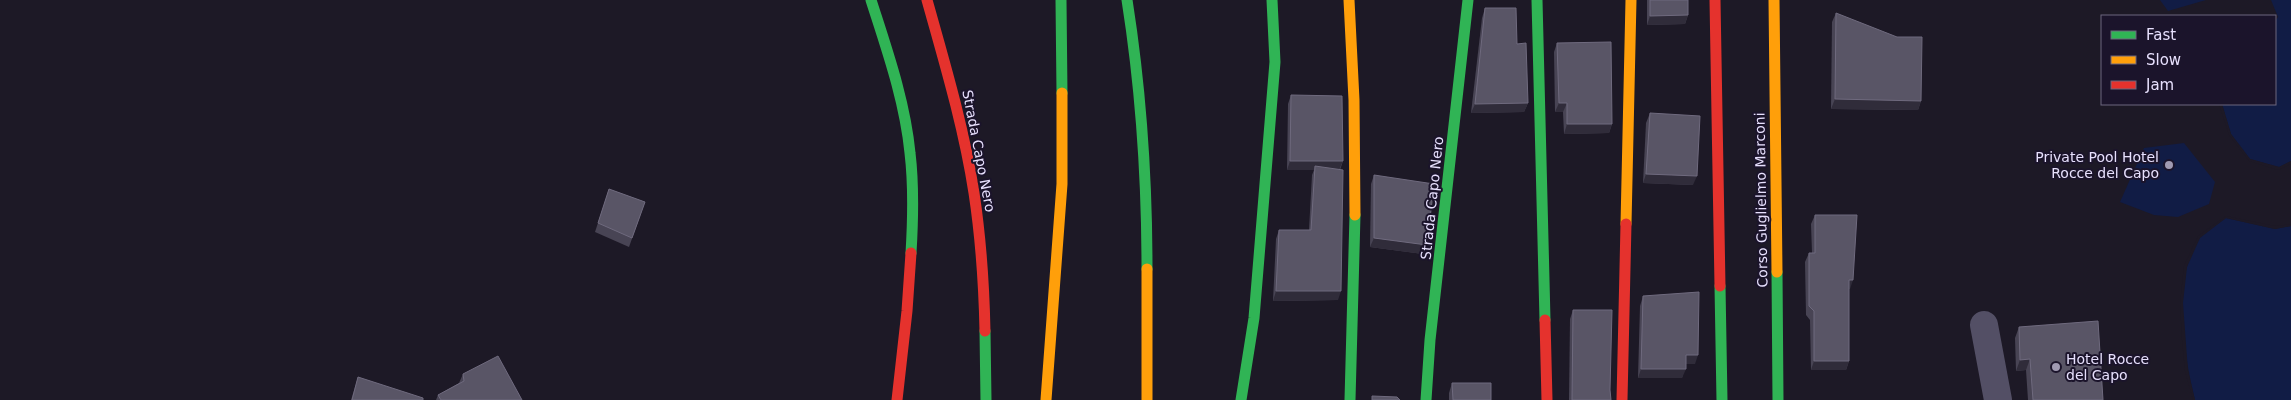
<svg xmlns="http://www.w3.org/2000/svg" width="2291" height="400" font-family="'DejaVu Sans',sans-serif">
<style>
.water{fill:#111c45}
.pier{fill:#1d1926}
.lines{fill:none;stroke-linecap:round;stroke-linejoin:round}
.street{stroke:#534f65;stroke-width:28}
.fast{stroke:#30b455;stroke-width:11}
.slow{stroke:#ff9f0a;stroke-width:11}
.jam{stroke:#e5322d;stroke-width:11}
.wall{fill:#484454}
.shaded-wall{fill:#302c3a}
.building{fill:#595566;stroke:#6f6a7e}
.poi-dot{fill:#a09ab2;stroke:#1b142b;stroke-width:2}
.labels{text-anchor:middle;stroke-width:4;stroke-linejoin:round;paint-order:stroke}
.street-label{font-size:14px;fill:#e7e0fd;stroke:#1b142b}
.poi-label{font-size:14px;fill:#e7e0fd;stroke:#1b142b;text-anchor:end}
</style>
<rect width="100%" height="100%" fill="#1d1926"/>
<g class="water">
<path d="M2160,0H2206L2168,11Z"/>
<path d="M2271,0H2291V161L2279,167L2250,159L2231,134L2222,104H2275V21L2278,17Z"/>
<path d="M2184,143L2215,182L2209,204L2178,217L2154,215L2120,202L2144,148Z"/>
<path d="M2226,218L2275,229L2291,226V400H2195C2184,354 2171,282 2199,239C2204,231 2218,224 2226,218Z"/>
</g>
<g class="pier">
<path d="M2219,104H2222L2231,134L2250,159L2279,167L2291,161V164L2278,170L2249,161L2229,135Z"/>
<path d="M2226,216L2275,226L2291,224V226L2275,229L2226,218L2200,238L2187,267L2183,303L2188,371L2195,400H2193L2185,371L2182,340L2180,303L2184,266L2198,236Z"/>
</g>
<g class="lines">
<path class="street" d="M1984,325L1998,400"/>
<g class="fast">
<path d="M871,0C887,50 905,101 910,153C914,186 913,220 911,253"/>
<path d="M1061,0L1062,93"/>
<path d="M1127,0C1141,89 1147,178 1147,269"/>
<path d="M1537,0L1545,320"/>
<path d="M1777,272L1778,400"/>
<path d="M1720,286L1722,400"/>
<path d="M985,331L986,400"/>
<path d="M1241,400L1254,318L1275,62L1272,0"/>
<path d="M1350,400L1355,215"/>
<path d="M1426,400L1430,340L1468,0"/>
</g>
<g class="slow">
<path d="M1349,0L1354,100L1355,215"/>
<path d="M1774,0L1777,272"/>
<path d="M1626,224L1631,0"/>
<path d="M1147,269V400"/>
<path d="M1046,400L1062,184V93"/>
</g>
<g class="jam">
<path d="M927,0C945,64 964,128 974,193C981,239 984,285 985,331"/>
<path d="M1715,0L1720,286"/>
<path d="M1545,320L1547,400"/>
<path d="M897,400L907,311L911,253"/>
<path d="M1622,400L1626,224"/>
</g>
</g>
<g class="wall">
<path d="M1647,0H1688V15L1685,24L1647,25Z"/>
<path d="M1485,8L1517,44L1528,103L1524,112L1471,113L1482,18Z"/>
<path d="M1836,13L1921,101L1918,110L1831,109L1832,22Z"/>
<path d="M1557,43L1612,124L1609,133L1564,134L1563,112H1555L1554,52Z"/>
<path d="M1291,95L1343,161L1340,170L1338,300L1273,301L1276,239L1279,230H1309L1312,175L1314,170H1287L1288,104Z"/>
<path d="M1650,113L1693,185L1643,183L1646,123Z"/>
<path d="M1374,175L1427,245L1423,254L1370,247L1371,184Z"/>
<path d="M609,189L645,202L629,247L595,232Z"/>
<path d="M1815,215L1850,289H1849V361L1846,370H1811L1810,320L1806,315L1805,262L1809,253H1812L1811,224Z"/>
<path d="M1643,296L1695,364H1686L1682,378H1638L1640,306Z"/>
<path d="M1573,310L1610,390L1611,400H1569L1570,319Z"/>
<path d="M2019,327L2103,400H2028L2026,370L2016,371L2015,338Z"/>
<path d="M463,374L522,400H436L438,395L459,383Z"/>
<path d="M358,377L423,400H351Z"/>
<path d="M1452,383L1491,400H1449V393Z"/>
</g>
<g class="shaded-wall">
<path d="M1688,15L1685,24L1647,25L1650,16Z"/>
<path d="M1835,99L1921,101L1918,110L1831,109Z"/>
<path d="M1528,103L1524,112L1471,113L1475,104Z"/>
<path d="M1559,103H1567L1563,112H1555Z"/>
<path d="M1567,124H1612L1609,133L1564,134Z"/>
<path d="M1290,161H1343L1339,170L1315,166L1314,170H1287Z"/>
<path d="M1646,174L1697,176L1693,185L1643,183Z"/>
<path d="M1374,238L1427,245L1423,254L1370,247Z"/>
<path d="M1849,280H1853L1850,289H1845Z"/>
<path d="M1276,291H1341L1338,300L1273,301Z"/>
<path d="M1686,355H1698L1695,364H1683Z"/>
<path d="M2030,359L2026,370L2016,371L2020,360Z"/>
<path d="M1814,361H1849L1846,370H1811Z"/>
<path d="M1641,369H1686L1682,378H1638Z"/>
</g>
<g class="building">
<path d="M1650,0H1688V15L1650,16Z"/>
<path d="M1485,8H1516L1517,44L1526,43L1528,103L1475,104Z"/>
<path d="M1836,13L1897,37H1922L1921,101L1835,99Z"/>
<path d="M1611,42L1612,124H1567V103H1559L1557,43Z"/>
<path d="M1291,95L1342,96L1343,161H1290Z"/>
<path d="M1650,113L1700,116L1697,176L1646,174Z"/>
<path d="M1315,166L1343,170L1341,291H1276L1279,230H1311Z"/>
<path d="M1374,175L1434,184L1427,245L1374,238Z"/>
<path d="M609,189L645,202L632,238L598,223Z"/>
<path d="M1815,215H1857L1853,280H1849V361H1814V311L1809,306V253H1815Z"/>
<path d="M1699,292L1698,355H1686V369H1641L1643,296Z"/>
<path d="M1573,310H1612L1610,390L1611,400H1572Z"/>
<path d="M2098,321L2103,400H2033L2030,359L2020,360L2019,327Z"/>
<path d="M498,356L522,400H441L438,395L464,381L463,374Z"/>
<path d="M358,377L423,398V400H352Z"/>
<path d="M1452,383H1491V400H1453Z"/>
<path d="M1372,396L1397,397L1400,400H1372Z"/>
</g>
<g class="poi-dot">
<circle cx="2169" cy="165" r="5"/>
<circle cx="2056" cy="367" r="5"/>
</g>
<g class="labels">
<g class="street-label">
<text transform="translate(979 151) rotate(79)" y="5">Strada Capo Nero</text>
<text transform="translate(1432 198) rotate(-84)" y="5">Strada Capo Nero</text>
<text transform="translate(1761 200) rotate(-91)" y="5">Corso Guglielmo Marconi</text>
</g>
<g class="poi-label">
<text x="2159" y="162">Private Pool Hotel<tspan x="2159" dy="16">Rocce del Capo</tspan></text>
<text x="2066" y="364" text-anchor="start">Hotel Rocce<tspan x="2066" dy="16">del Capo</tspan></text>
</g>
</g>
<rect x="2101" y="15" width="175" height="90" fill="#1b142b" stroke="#6d667f"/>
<rect x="2111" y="31" width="25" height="8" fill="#30b455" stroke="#6d667f"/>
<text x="2146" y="40" font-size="15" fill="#e7e0fd">Fast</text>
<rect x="2111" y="56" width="25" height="8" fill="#ff9f0a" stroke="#6d667f"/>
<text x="2146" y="65" font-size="15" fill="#e7e0fd">Slow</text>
<rect x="2111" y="81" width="25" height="8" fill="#e5322d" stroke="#6d667f"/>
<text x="2146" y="90" font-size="15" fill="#e7e0fd">Jam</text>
</svg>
